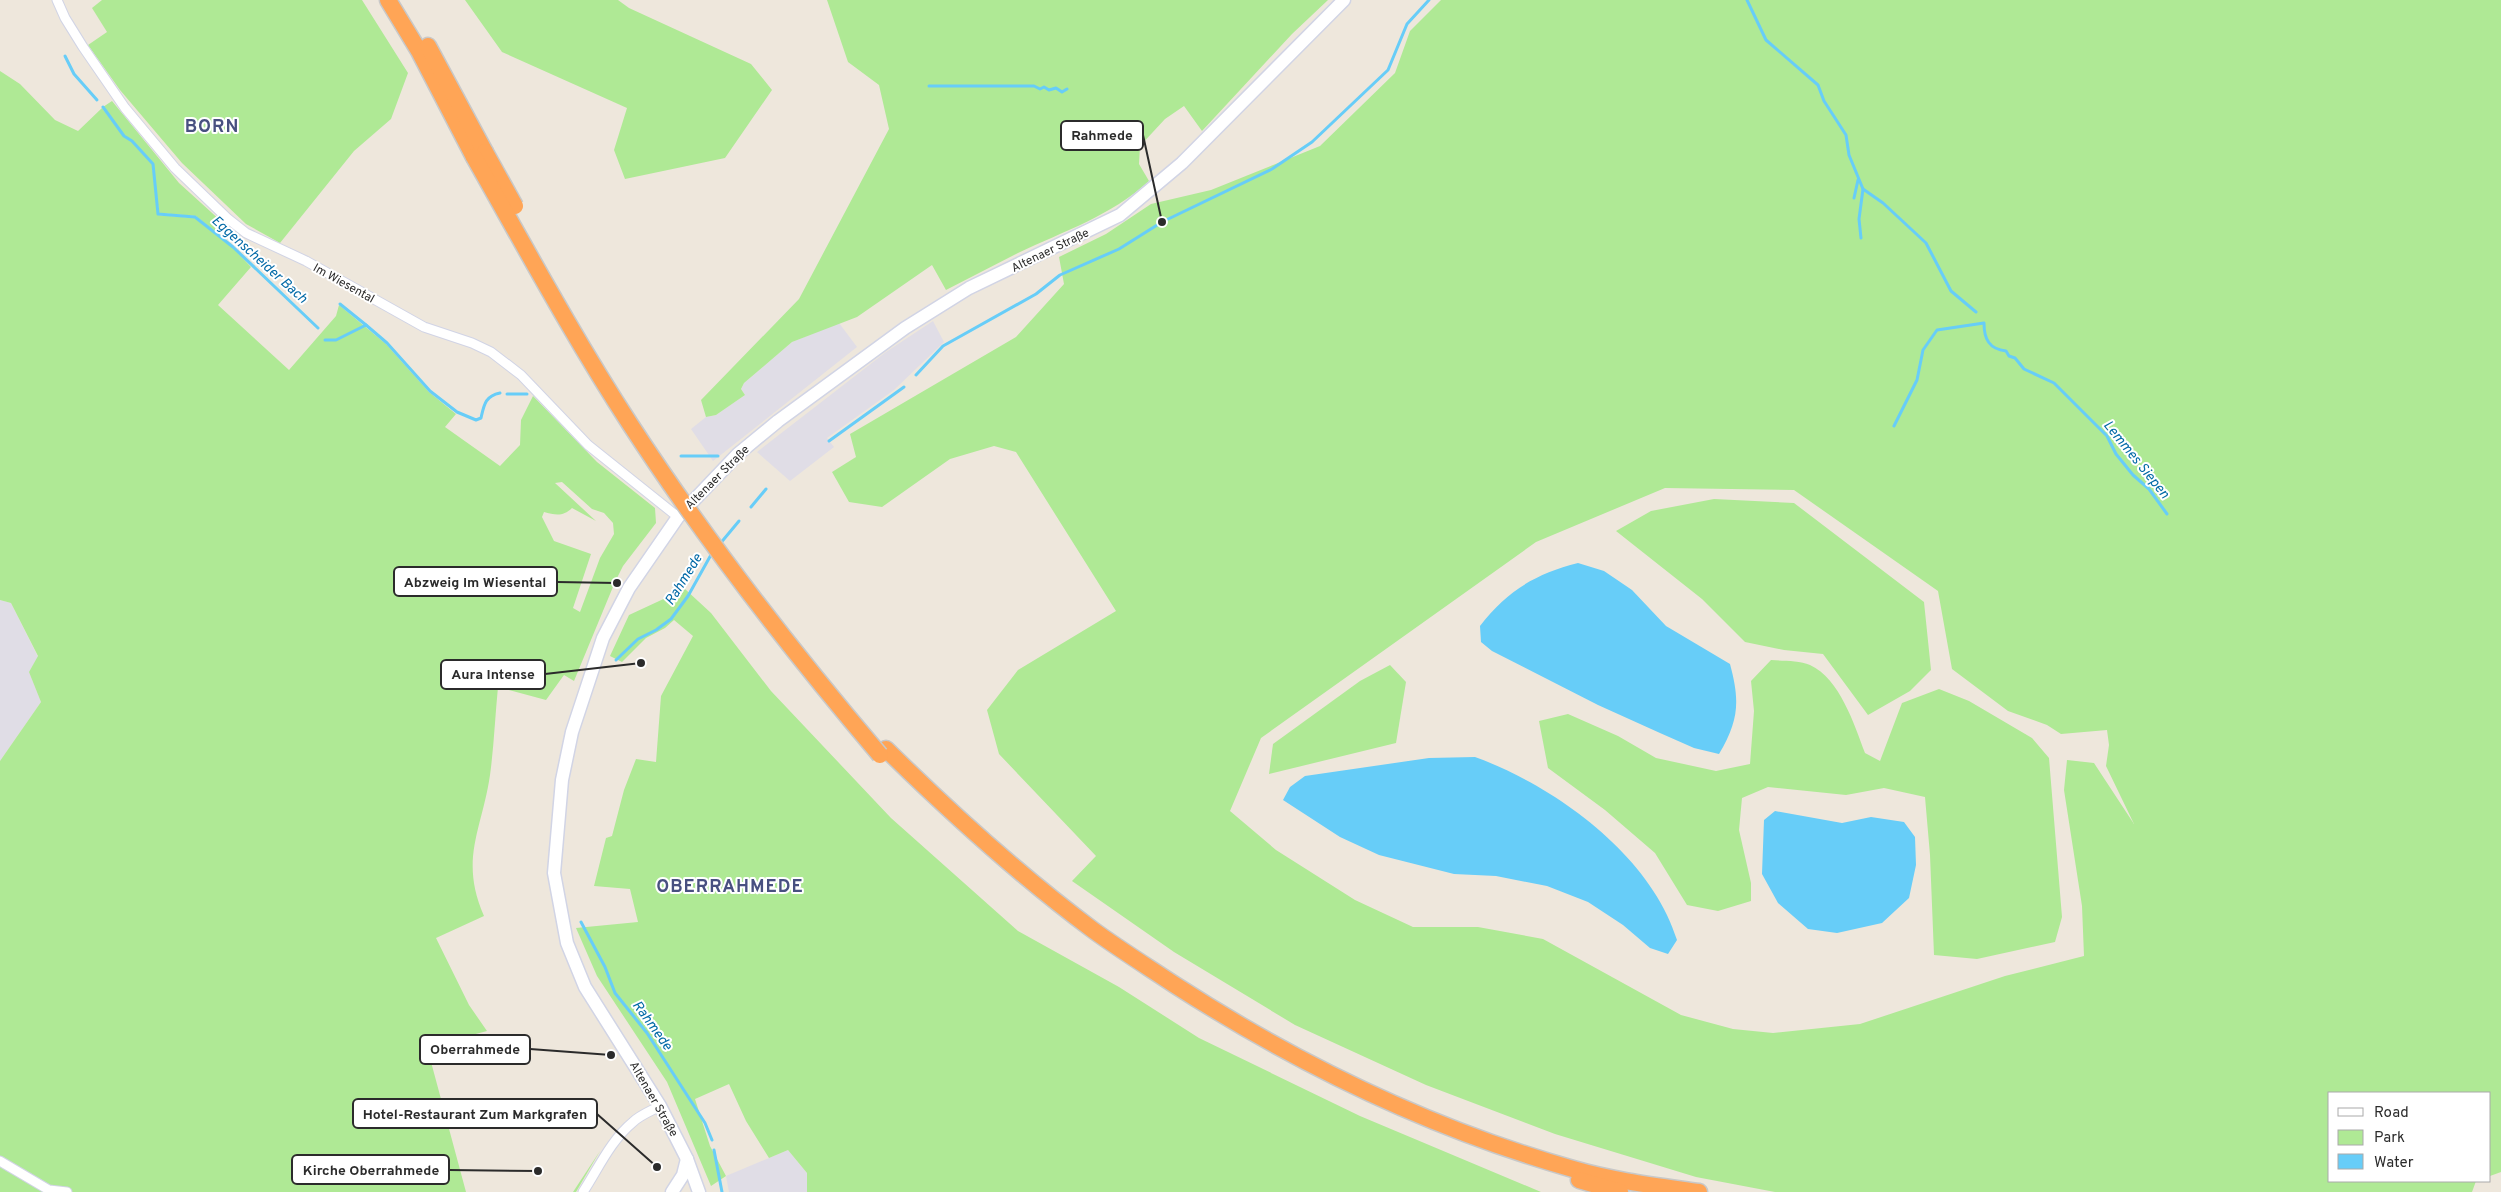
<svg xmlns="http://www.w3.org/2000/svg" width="2501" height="1192" font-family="Overpass,sans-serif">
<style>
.industrial{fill:#e0dde6}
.green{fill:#afe995;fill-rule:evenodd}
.water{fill:#67cdf8}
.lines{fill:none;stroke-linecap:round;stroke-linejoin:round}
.stream{stroke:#67cdf8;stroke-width:3}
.minor-casing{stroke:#d1d4e5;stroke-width:11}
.secondary-casing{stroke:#d1d4e5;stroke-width:15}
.motorway-casing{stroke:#c8c8c8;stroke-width:19}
.minor{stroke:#fff;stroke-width:9}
.secondary{stroke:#fff;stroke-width:12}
.motorway{stroke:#ffa556;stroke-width:16}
.motorway-bridge-casing{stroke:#c8c8c8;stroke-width:19;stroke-linecap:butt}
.motorway-bridge{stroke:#ffa556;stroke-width:16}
.labels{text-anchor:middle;stroke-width:4;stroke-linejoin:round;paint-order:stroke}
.street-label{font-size:12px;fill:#2b2b2b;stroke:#fff}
.water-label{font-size:14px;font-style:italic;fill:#036aa7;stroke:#fff}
.district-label{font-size:18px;font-weight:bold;letter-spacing:1px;fill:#485080;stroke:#fff}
.leader{fill:none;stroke:#2b2b2b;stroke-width:2}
.callout-dot{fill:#2b2b2b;stroke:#fff;stroke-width:2}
.callout{fill:#fff;stroke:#2b2b2b;stroke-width:2}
.callout-label{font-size:14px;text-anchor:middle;font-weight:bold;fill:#2b2b2b}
</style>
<rect width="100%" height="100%" fill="#eee7dc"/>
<g class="industrial">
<path d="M933,321L944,342L894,390L827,438L834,447L790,481L757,452L886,352Z"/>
<path d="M839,323L857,347L713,461L691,429L706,417L716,415L745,395L741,389L744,383L792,342Z"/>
<path d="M0,600L11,603L38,657L29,672L41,702L0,761Z"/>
<path d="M788,1150L807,1173V1192H729L726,1176Z"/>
</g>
<g class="green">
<path d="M102,0H362L408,73L391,119L354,151L280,243L246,224L182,163L120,90L88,45L107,32L92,8Z"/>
<path d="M465,0H618L629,8L751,64L772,90L725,158L625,179L614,150L627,108L502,52Z"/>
<path d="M827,0H1328L1292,34L1202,131L1184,106L1165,119L1140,146L1139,164L1149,181C1111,216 1064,231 1018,253C994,265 970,278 946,290L932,265L857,317L792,342L744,383L741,389L745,395L716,415L706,417L701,400L799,299L889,129L879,85L848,62Z"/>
<path d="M1441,0H2501V1172L2490,1176V1093H2330V1181H2476L2472,1192H1775L1696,1177L1555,1134L1426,1085L1295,1025L1174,952L1072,881L1096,856L999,754L987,710L1018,670L1116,611L1016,452L994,446L950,459L882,507L849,502L832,472L856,457L850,434L1016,337L1064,284L1059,257L1106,234L1151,204L1211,190L1320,146L1395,73L1410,31ZM1665,488L1794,490L1938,591L1952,669L2008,711L2047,725L2061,734L2107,730L2109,745L2106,766L2134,824L2094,763L2067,760L2064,790L2082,906L2084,956L2005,976L1860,1024L1773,1033L1733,1029L1681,1015L1543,939L1478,927H1413L1355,900L1276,850L1230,811L1261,738L1536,542Z"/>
<path d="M0,71L20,84L55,120L78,131L102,108L124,137L132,142L152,164L158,215L195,218L233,248L251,267L218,305L289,370L336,316L339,305L386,344L429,392L456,414L445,427L500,466L520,445L521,420L533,396L597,462L655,508L656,523L623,566L615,582L574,681L564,675L546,700L498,687C495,717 494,746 490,775C482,830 459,859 484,916L436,938L469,1005L487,1031L427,1047L466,1192H0V761L41,702L29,672L38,656L11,603L0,600ZM562,482L592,509L604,513L613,523L614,534L600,558L580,612L573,608L591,554L554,541L542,517L544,512C555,515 563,517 572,508L596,521L555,483Z"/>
<path d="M112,101L179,183L222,222L214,231L196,216L159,213L153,163L125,136L103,107Z"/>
<path d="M1714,499L1794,503L1924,602L1931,670L1910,691L1868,715L1823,654L1784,650L1745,642L1702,599L1616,531L1651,511Z"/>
<path d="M685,589L711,613L771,691L891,818L1018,931L1119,987L1199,1038L1360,1116L1541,1192H807V1173L788,1150L769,1158L746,1121L729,1084L695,1099L710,1146L726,1176L711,1186L667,1082L597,976L576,928L638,922L630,889L594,886L606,838L612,836L624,790L636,759L656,762L661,696L693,636L674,620L665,628L646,638L622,662L610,656L629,615Z"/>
<path d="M1771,660C1783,661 1799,660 1810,665C1840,679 1854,724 1865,753L1880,761L1902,703L1939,689L1969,701L2032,738L2049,758L2062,917L2055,942L1977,959L1934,955L1930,855L1925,797L1884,788L1846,795L1768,787L1742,798L1739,830L1751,883V901L1718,911L1687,905L1655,853L1605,810L1548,768L1539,721L1568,714L1618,736L1656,758L1716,771L1750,764L1754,711L1751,681Z"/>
<path d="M1390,665L1406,682L1396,743L1269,774L1273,744L1360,681Z"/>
<path d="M600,1151L576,1192H573Z"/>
</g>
<g class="water">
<path d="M1578,563L1604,571L1632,590L1666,626L1730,664C1740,701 1739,720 1719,754L1694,748L1660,733L1598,705L1492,651L1481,642L1480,626C1507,591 1535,574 1578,563Z"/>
<path d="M1475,757C1555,786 1651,855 1677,940L1668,954L1650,948L1623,925L1588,902L1547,886L1496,876L1454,874L1379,855L1340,837L1283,800L1290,787L1305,776L1429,758Z"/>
<path d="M1775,811L1842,823L1871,817L1904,822L1915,837L1916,865L1909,898L1882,923L1837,933L1808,929L1778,903L1762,874L1764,820Z"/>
</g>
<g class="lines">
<g class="stream">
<path d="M1747,0L1766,40L1818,85L1824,101L1846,135L1849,155L1863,189L1883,203L1926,243L1951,291L1976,312"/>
<path d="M65,56L74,74L97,100"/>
<path d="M929,86H1034L1040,89L1044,87L1049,90L1056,88L1062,92L1067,89"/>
<path d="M103,107L124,136L132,141L153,164L158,214L195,217L233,247L318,328"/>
<path d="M1854,198L1858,180"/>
<path d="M1861,238L1859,219L1863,189"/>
<path d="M340,304L366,325"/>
<path d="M325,340H336L366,325L387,343L430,391L457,412L476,420L481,418C484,405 485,396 500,393"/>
<path d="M916,375L943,346L1036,294L1060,275L1119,249L1162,222L1272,169L1312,142L1388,70L1407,24L1429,0"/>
<path d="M507,394H527"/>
<path d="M1894,426L1917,380L1923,350L1937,330L1984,323C1984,339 1989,349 2006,351L2009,356L2015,358L2024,369L2054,383L2107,436L2116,454L2133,475L2149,489L2167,514"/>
<path d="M829,441L904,387"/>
<path d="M681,456H718"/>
<path d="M751,507L766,489"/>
<path d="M719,545L739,521"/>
<path d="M616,660L638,639L656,630L671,619L688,596L712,553"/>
<path d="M581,922L605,967L615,993L647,1033L705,1123L712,1140"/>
<path d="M714,1150L722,1192"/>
</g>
<g class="minor-casing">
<g id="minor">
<path d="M57,0L65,18L83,47L125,108L175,168L227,218L246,233L306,261L424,327L472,343L491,352L521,375L588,445L678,517"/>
<path d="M0,1161L49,1190L67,1192"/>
<path d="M583,1192C598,1169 611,1140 633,1122C640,1115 651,1111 660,1106"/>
</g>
</g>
<g class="secondary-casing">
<g id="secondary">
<path d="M672,1192L683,1175L687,1159"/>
<path d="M699,1192L687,1159L660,1106L585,987L567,943L554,873L562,780L572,732L603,638L629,588L678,517L738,454L778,421L905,328L969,288L1120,215L1182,163L1344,0"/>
</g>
</g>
<g class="motorway-casing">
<g id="motorway">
<path d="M388,0L419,51L474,157"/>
<path d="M428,46L485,152"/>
<path d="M886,749C951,813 1019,875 1093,930C1119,949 1148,967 1175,985C1299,1065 1432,1129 1573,1169C1614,1181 1657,1186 1699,1192"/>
<path d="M1579,1180L1620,1192"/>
</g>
</g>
<use href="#minor" class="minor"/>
<use href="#secondary" class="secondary"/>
<use href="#motorway" class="motorway"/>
<g class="motorway-bridge-casing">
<g id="motorway-bridge">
<path d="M485,152L515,206"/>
<path d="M474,157C525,247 574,338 630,424C706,541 790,649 880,755"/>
</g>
</g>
<use href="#motorway-bridge" class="motorway-bridge"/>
</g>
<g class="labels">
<g class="street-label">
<text transform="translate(1050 250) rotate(-26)" y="4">Altenaer Straße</text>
<text transform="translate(344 283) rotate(29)" y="4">Im Wiesental</text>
<text transform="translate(717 477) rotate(-45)" y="4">Altenaer Straße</text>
<text transform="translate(654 1099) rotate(60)" y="4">Altenaer Straße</text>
</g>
<g class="water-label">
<text transform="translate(260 259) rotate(42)" y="5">Eggenscheider Bach</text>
<text transform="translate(2137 459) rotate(51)" y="5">Lemmes Siepen</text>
<text transform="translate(683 579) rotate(-58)" y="5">Rahmede</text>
<text transform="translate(653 1025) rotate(54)" y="5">Rahmede</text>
</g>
<g class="district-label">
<text x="212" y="132">BORN</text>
<text x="730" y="892">OBERRAHMEDE</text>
</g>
</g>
<path class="leader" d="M1162 222L1143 135M617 583L557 582M641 663L545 674M611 1055L530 1049M657 1167L597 1114M538 1171L449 1170"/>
<g class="callout-dot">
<circle cx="1162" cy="222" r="5"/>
<circle cx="617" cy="583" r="5"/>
<circle cx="641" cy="663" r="5"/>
<circle cx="611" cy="1055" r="5"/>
<circle cx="657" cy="1167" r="5"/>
<circle cx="538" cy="1171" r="5"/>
</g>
<g class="callout">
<rect x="1061" y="121" width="82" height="29" rx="5"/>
<rect x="394" y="567" width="163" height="29" rx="5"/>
<rect x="441" y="660" width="104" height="29" rx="5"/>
<rect x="420" y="1035" width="110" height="29" rx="5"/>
<rect x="353" y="1099" width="244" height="29" rx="5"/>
<rect x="292" y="1155" width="157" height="29" rx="5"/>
</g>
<g class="callout-label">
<text x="1102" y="140">Rahmede</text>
<text x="475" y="587">Abzweig Im Wiesental</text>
<text x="493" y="679">Aura Intense</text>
<text x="475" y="1054">Oberrahmede</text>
<text x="475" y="1119">Hotel-Restaurant Zum Markgrafen</text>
<text x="371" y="1175">Kirche Oberrahmede</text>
</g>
<rect x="2328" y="1092" width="162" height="90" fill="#ffffff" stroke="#aaaaaa"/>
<rect x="2338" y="1108" width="25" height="8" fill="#ffffff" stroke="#aaaaaa"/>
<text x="2374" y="1117" font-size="15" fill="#2b2b2b">Road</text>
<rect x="2338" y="1130" width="25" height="15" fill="#afe995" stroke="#aaaaaa"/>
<text x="2374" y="1142" font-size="15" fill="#2b2b2b">Park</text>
<rect x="2338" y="1154" width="25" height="15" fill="#67cdf8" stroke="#aaaaaa"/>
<text x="2374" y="1167" font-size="15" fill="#2b2b2b">Water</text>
</svg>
